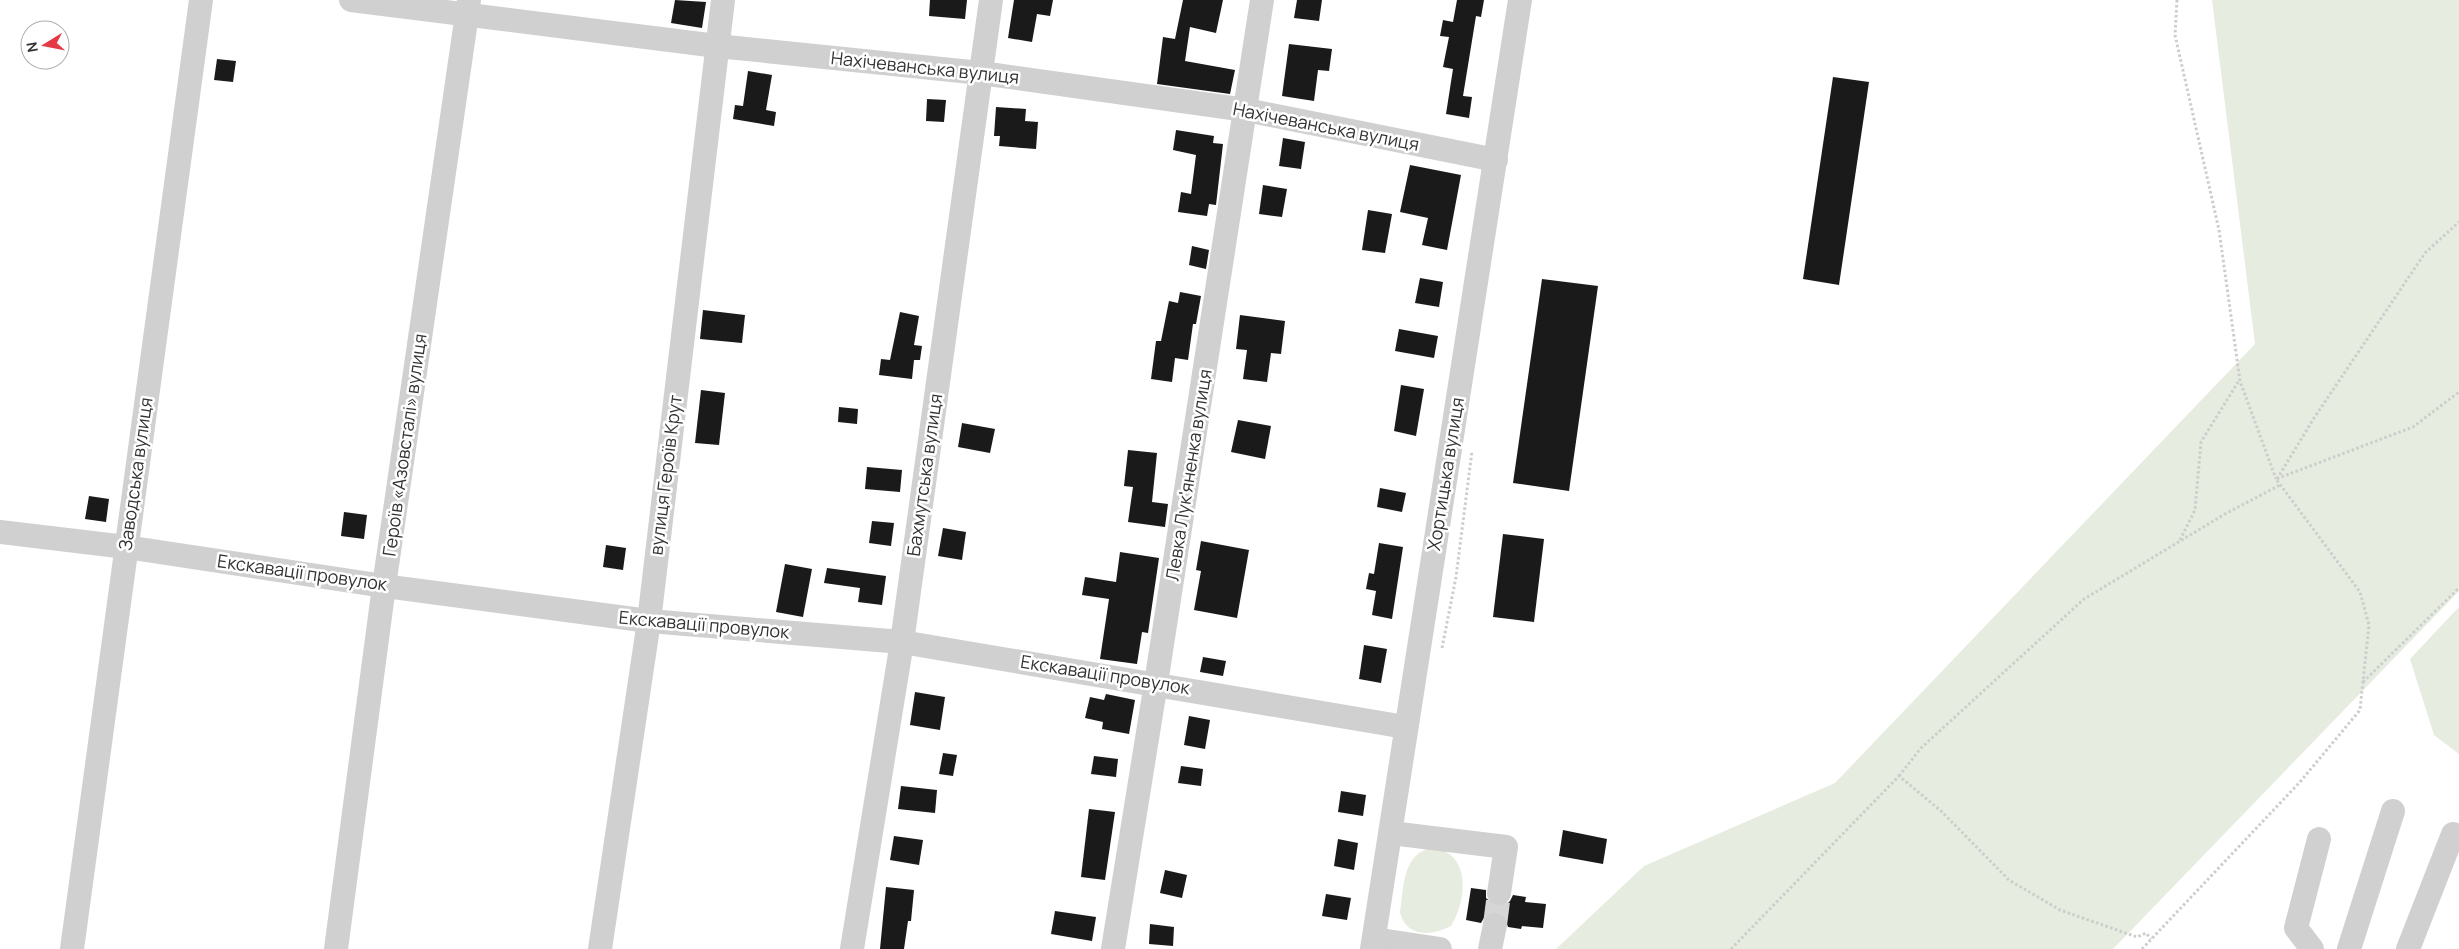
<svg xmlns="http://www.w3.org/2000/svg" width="2459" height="949" font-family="Manrope,sans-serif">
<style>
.green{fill:#e6ecdf}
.building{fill:#1a1a1a}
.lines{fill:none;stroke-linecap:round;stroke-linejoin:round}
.minor-tunnel{stroke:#d6d6d6;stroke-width:24;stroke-dasharray:24 12;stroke-linecap:butt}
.path{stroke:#cdcdcd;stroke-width:3;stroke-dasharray:2.5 2.5;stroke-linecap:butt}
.minor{stroke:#d0d0d0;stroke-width:24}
.labels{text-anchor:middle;stroke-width:5;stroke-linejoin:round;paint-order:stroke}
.street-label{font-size:18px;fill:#333;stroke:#fff}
</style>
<rect width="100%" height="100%" fill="#fff"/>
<g class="green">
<path d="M2212,0H2459V591L2113,949H1556L1644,866L1835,783L2255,344Z"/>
<path d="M2459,607V754L2434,735L2410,659Z"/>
<path d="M1430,848C1471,850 1468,899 1451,926C1432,936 1406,938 1400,912C1404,887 1402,856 1430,848Z"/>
</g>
<g class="building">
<path d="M675,0L706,2L702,28L671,23Z"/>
<path d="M930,0H967L965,19L929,16Z"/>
<path d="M1014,0H1053L1050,16L1037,14L1032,42L1008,38Z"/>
<path d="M1183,0H1223L1216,33L1190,27L1185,61L1235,70L1230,94L1157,84L1163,37L1175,39Z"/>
<path d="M1297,0H1322L1319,21L1294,18Z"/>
<path d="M1457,0H1484L1481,17L1476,16L1463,96L1472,97L1469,118L1446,114L1453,69L1443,67L1449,37L1440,36L1443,20L1453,22Z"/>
<path d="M1289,44L1332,49L1329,71L1318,70L1314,101L1282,96Z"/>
<path d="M217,59L236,61L233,82L214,80Z"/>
<path d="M748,71L772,75L766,110L776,112L774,126L733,119L735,105L743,106Z"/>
<path d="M1833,77L1869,82L1839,285L1803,279Z"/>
<path d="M927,99L946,100L944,122L926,121Z"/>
<path d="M996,107L1026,109L1025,121L1038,122L1036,149L999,146L1000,136H994Z"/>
<path d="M1176,130L1214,136L1213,143L1223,144L1216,205L1209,204L1207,216L1178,212L1181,192L1191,194L1196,155L1173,150Z"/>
<path d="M1283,138L1305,142L1301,169L1279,166Z"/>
<path d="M1410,165L1461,175L1447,250L1422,245L1428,218L1400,212Z"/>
<path d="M1263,185L1287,189L1282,217L1259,214Z"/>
<path d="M1368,210L1392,214L1385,253L1362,250Z"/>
<path d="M1192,246L1209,250L1206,269L1189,265Z"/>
<path d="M1420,278L1443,282L1439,307L1415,303Z"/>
<path d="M1542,279L1598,286L1569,491L1513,483Z"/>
<path d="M1180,292L1201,296L1196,324H1193L1188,360L1175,358L1172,382L1151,379L1156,341H1161L1169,301L1178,303Z"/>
<path d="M703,310L745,315L742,343L700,339Z"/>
<path d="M900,312L919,316L914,345L922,346L920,360H914L912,379L879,375L881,359L890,360Z"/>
<path d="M1240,315L1285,321L1281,354L1271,353L1267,382L1243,379L1247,350L1236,349Z"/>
<path d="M1399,329L1438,336L1434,358L1395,351Z"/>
<path d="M1401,385L1424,389L1416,436L1394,431Z"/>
<path d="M701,390L725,393L719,445L695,443Z"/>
<path d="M839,407L858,409L857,424L838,422Z"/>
<path d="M1238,420L1271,426L1265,459L1231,452Z"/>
<path d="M962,423L995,429L990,453L958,447Z"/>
<path d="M1128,450L1157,453L1152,502L1168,504L1165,527L1128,522L1133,487L1124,486Z"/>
<path d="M867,467L902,470L900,492L865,489Z"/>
<path d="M1380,488L1406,493L1402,512L1377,507Z"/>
<path d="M89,496L109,499L106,522L85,519Z"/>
<path d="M344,512L367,515L364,539L341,536Z"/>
<path d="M872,521L894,523L891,546L869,543Z"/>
<path d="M943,528L966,532L962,560L938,556Z"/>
<path d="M1503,534L1544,539L1534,622L1493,617Z"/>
<path d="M1201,541L1249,550L1237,618L1194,610L1201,571L1196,570Z"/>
<path d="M1379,543L1403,547L1392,619L1372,615L1376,591L1366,589L1369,573L1374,574Z"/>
<path d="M606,545L626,548L623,570L603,567Z"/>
<path d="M1120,552L1159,558L1148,633L1142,632L1137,664L1100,659L1109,599L1082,595L1085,577L1116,582Z"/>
<path d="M785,564L812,569L803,617L776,612Z"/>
<path d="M827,568L886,576L882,605L858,602L860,588L824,583Z"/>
<path d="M1364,645L1387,649L1381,683L1359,679Z"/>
<path d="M1203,657L1226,661L1223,676L1200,672Z"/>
<path d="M915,692L945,697L940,730L910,725Z"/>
<path d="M1106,694L1135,700L1129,734L1102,729L1103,722L1085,718L1090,697L1104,700Z"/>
<path d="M1189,716L1210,720L1205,749L1184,745Z"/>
<path d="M943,753L957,755L953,776L939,774Z"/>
<path d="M1094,756L1118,759L1116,777L1091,774Z"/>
<path d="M1181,766L1203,769L1201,786L1178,783Z"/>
<path d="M901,786L937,790L935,813L898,809Z"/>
<path d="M1341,791L1366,795L1363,816L1338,812Z"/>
<path d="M1089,809L1115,812L1105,880L1081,877Z"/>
<path d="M1563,830L1607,839L1603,864L1559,856Z"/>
<path d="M894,836L923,840L919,865L890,860Z"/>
<path d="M1338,839L1358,843L1354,870L1334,866Z"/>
<path d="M1165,870L1187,875L1182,898L1160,893Z"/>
<path d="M886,887L914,890L911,921H908L904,949H880Z"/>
<path d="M1471,888L1486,890V898L1496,906H1504L1510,901L1513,895L1526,897L1525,902L1546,904L1543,928L1522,926L1521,929L1508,927L1504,915L1497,912L1485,916L1481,923L1466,920Z"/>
<path d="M1326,894L1351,898L1347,920L1322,916Z"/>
<path d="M1055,911L1096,917L1092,941L1051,934Z"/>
<path d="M1150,924L1174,927L1173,946L1149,944Z"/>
</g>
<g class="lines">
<path class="minor-tunnel" d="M1495,925L1499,893"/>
<g class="path">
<path d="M2177,0L2175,35L2219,230L2240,381L2276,479"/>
<path d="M2277,479L2314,418L2425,253L2459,222"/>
<path d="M2180,540L2195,510L2201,442L2240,379"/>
<path d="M1442,648L1456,577L1472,451"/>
<path d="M2363,682L2459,588"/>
<path d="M1899,776L1921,748L2084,599L2225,514L2280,485"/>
<path d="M1731,949L1899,776L1941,811L2009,880L2060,910L2137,937L2146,933L2151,939"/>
<path d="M2142,949L2300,782L2360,710L2369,625L2360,592L2276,479L2413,427L2459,392"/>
</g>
<g class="minor">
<path d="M351,0L717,46L981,73L1246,110L1496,160"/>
<path d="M0,532L126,547L384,586L649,621L902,642L1405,727"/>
<path d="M1391,833L1506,847L1499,893"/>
<path d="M1374,939L1440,949"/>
<path d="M72,949L201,0"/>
<path d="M336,949L384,586L469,0"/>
<path d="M600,949L649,621L723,0"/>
<path d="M852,949L902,642L991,0"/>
<path d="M1113,949L1156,683L1262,0"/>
<path d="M1372,949L1520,0"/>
<path d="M1490,949L1495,925"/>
<path d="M2312,949L2296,928L2319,839"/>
<path d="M2349,949L2393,811"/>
<path d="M2408,949L2453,834"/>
</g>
</g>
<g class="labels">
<g class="street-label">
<text transform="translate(925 68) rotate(6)" y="6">Нахічеванська вулиця</text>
<text transform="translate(1326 127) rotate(11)" y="6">Нахічеванська вулиця</text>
<text transform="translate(405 445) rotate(-82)" y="6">Героїв «Азовсталі» вулиця</text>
<text transform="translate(136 474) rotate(-82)" y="6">Заводська вулиця</text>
<text transform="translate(1446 474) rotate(-81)" y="6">Хортицька вулиця</text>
<text transform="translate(666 475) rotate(-83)" y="6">вулиця Героїв Крут</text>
<text transform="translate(925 475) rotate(-82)" y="6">Бахмутська вулиця</text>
<text transform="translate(1189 475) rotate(-81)" y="6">Левка Лук'яненка вулиця</text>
<text transform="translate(302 573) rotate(8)" y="6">Екскавації провулок</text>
<text transform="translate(704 625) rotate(5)" y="6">Екскавації провулок</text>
<text transform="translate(1105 675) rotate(9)" y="6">Екскавації провулок</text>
</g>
</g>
<g transform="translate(45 45) rotate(260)"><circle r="24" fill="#ffffff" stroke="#adadad"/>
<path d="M0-4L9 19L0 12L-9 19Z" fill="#e63946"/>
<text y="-8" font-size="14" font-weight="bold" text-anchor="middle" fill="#333333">N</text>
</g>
</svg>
